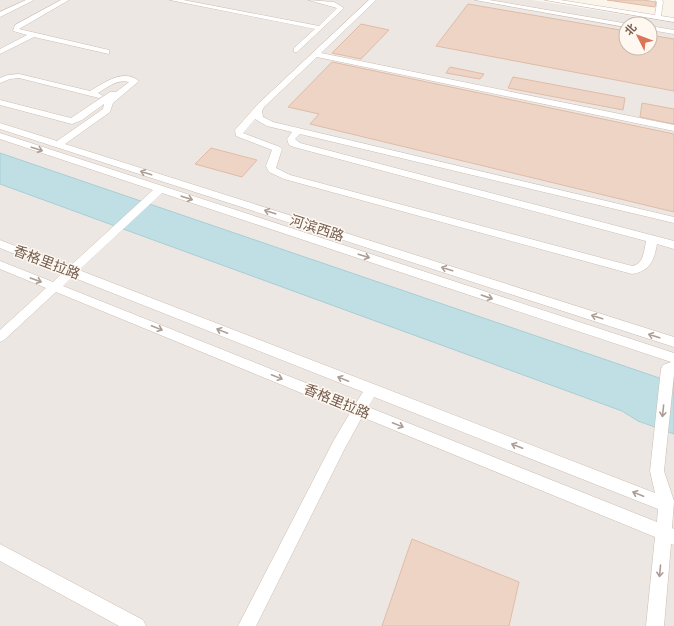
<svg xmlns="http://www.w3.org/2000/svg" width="674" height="626" font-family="'Varela Round','Noto Sans SC',sans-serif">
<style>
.industrial{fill:#ede7e3;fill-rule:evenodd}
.water{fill:#c0dfe4;stroke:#a7ced5}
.building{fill:#eed4c4;stroke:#e0bba6}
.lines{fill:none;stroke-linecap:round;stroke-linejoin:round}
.minor-casing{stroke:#cdbdb1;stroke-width:1}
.minor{fill:#fff;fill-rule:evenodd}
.oneway{stroke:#ac9d95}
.labels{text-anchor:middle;stroke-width:3;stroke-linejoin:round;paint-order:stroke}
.street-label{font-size:14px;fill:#745c4f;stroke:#fef8f1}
</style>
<rect width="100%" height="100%" fill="#fbf4eb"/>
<path class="industrial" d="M0,0H532L674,23V626H0ZM626,24H650V48H626Z"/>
<path class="water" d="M0,153L674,383V434L638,421L622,411L0,184Z"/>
<g class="building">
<path d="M607,0H643L656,2L655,7Z"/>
<path d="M468,4L626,31V48H650V35L674,39V91L436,46Z"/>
<path d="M361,24L389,30L361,59L332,53Z"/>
<path d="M332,62L674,134V212L310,124L319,114L288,107Z"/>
<path d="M450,67L484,74L480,79L446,73Z"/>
<path d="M513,77L625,98L623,110L508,88Z"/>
<path d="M642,103L674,109V124L640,117Z"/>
<path d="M211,148L257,160L242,177L195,164Z"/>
<path d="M412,539L519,582L509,626H382Z"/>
</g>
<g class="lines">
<g class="minor-casing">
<g id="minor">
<path d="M26,0H34L0,17V12Z"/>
<path d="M61,0H69L19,29L109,50V54L34,37L0,54V49L27,35L13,31L15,25Z"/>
<path d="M170,0H183L319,26L337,8L308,0L334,2L344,8L297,52H294V48L315,29Z"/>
<path d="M369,0H376L321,53L674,125V131L317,57L264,107L262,111L263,117L273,122L674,217V223L300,134L295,139L300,143L674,241V249L657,244C654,261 650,271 632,274L284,179L269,172L266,166L272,150L236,136L235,130L258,104ZM255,119L267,126L292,132L287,139L289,145L294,147L646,241C644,251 644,264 632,266L290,175L276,168L282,149L280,147L243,133Z"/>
<path d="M475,0H489L629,24H626V27Z"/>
<path d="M545,0H560L655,15L657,2L655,0H662L663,2L661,16L674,18V22Z"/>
<path d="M650,26L674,30V34L650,30Z"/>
<path d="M19,74L90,91C104,83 123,68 139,81L113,103L110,112L65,144L674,337V347L0,129V123L57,141L103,109L104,104L82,120L72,124L0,105V100L71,118L110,92H116L129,82C117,79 108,87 98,93L103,96L99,98L19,78L10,79L0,83V78L8,75Z"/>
<path d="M0,133L674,353V374L664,471L674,501L672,528L674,529V545L671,544L664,626H646L655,537L362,417L344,450L256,626H238L334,440L350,413L56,292L4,340L0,342V330L46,288L0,269V261L53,282L62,273L0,248V240L69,267L153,190L0,139ZM162,193L671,362L663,365L661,369L650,471L655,493L79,270ZM72,277L363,392L356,403L63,286ZM374,397L658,509L657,522L368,407Z"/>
<path d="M0,544L143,620L146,626H119L0,561Z"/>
</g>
</g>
<use href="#minor" class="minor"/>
</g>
<defs><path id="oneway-shaft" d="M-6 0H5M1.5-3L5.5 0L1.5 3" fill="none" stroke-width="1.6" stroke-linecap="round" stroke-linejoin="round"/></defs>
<g class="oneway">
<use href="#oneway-shaft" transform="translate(37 149) rotate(18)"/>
<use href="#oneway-shaft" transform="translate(146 173) rotate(-162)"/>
<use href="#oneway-shaft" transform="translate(187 198) rotate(18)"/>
<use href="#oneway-shaft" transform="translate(270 212) rotate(-162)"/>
<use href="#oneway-shaft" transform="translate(364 256) rotate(18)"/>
<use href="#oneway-shaft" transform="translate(447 269) rotate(-162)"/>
<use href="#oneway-shaft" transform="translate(36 280) rotate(20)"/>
<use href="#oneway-shaft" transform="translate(487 297) rotate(19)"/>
<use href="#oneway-shaft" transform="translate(597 317) rotate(-162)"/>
<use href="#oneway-shaft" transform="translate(157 328) rotate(22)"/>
<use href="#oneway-shaft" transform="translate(222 331) rotate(-158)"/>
<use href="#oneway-shaft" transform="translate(654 336) rotate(-162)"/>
<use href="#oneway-shaft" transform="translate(277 377) rotate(22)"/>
<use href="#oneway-shaft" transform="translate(343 379) rotate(-158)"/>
<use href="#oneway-shaft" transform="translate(663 411) rotate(96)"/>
<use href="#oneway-shaft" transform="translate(398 425) rotate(22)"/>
<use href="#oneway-shaft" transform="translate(517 446) rotate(-159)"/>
<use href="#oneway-shaft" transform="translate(638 494) rotate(-158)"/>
<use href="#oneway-shaft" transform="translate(660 571) rotate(95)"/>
</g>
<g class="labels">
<g class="street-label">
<text transform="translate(317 228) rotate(18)" y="5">河滨西路</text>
<text transform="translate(47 262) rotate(21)" y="5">香格里拉路</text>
<text transform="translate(337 401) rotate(22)" y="5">香格里拉路</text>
</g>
</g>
<g transform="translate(638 36) rotate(312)"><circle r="19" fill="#fef8f1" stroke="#c7bab0"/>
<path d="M0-3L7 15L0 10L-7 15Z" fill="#da755a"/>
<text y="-6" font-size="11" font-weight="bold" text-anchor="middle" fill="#745c4f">北</text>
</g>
</svg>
